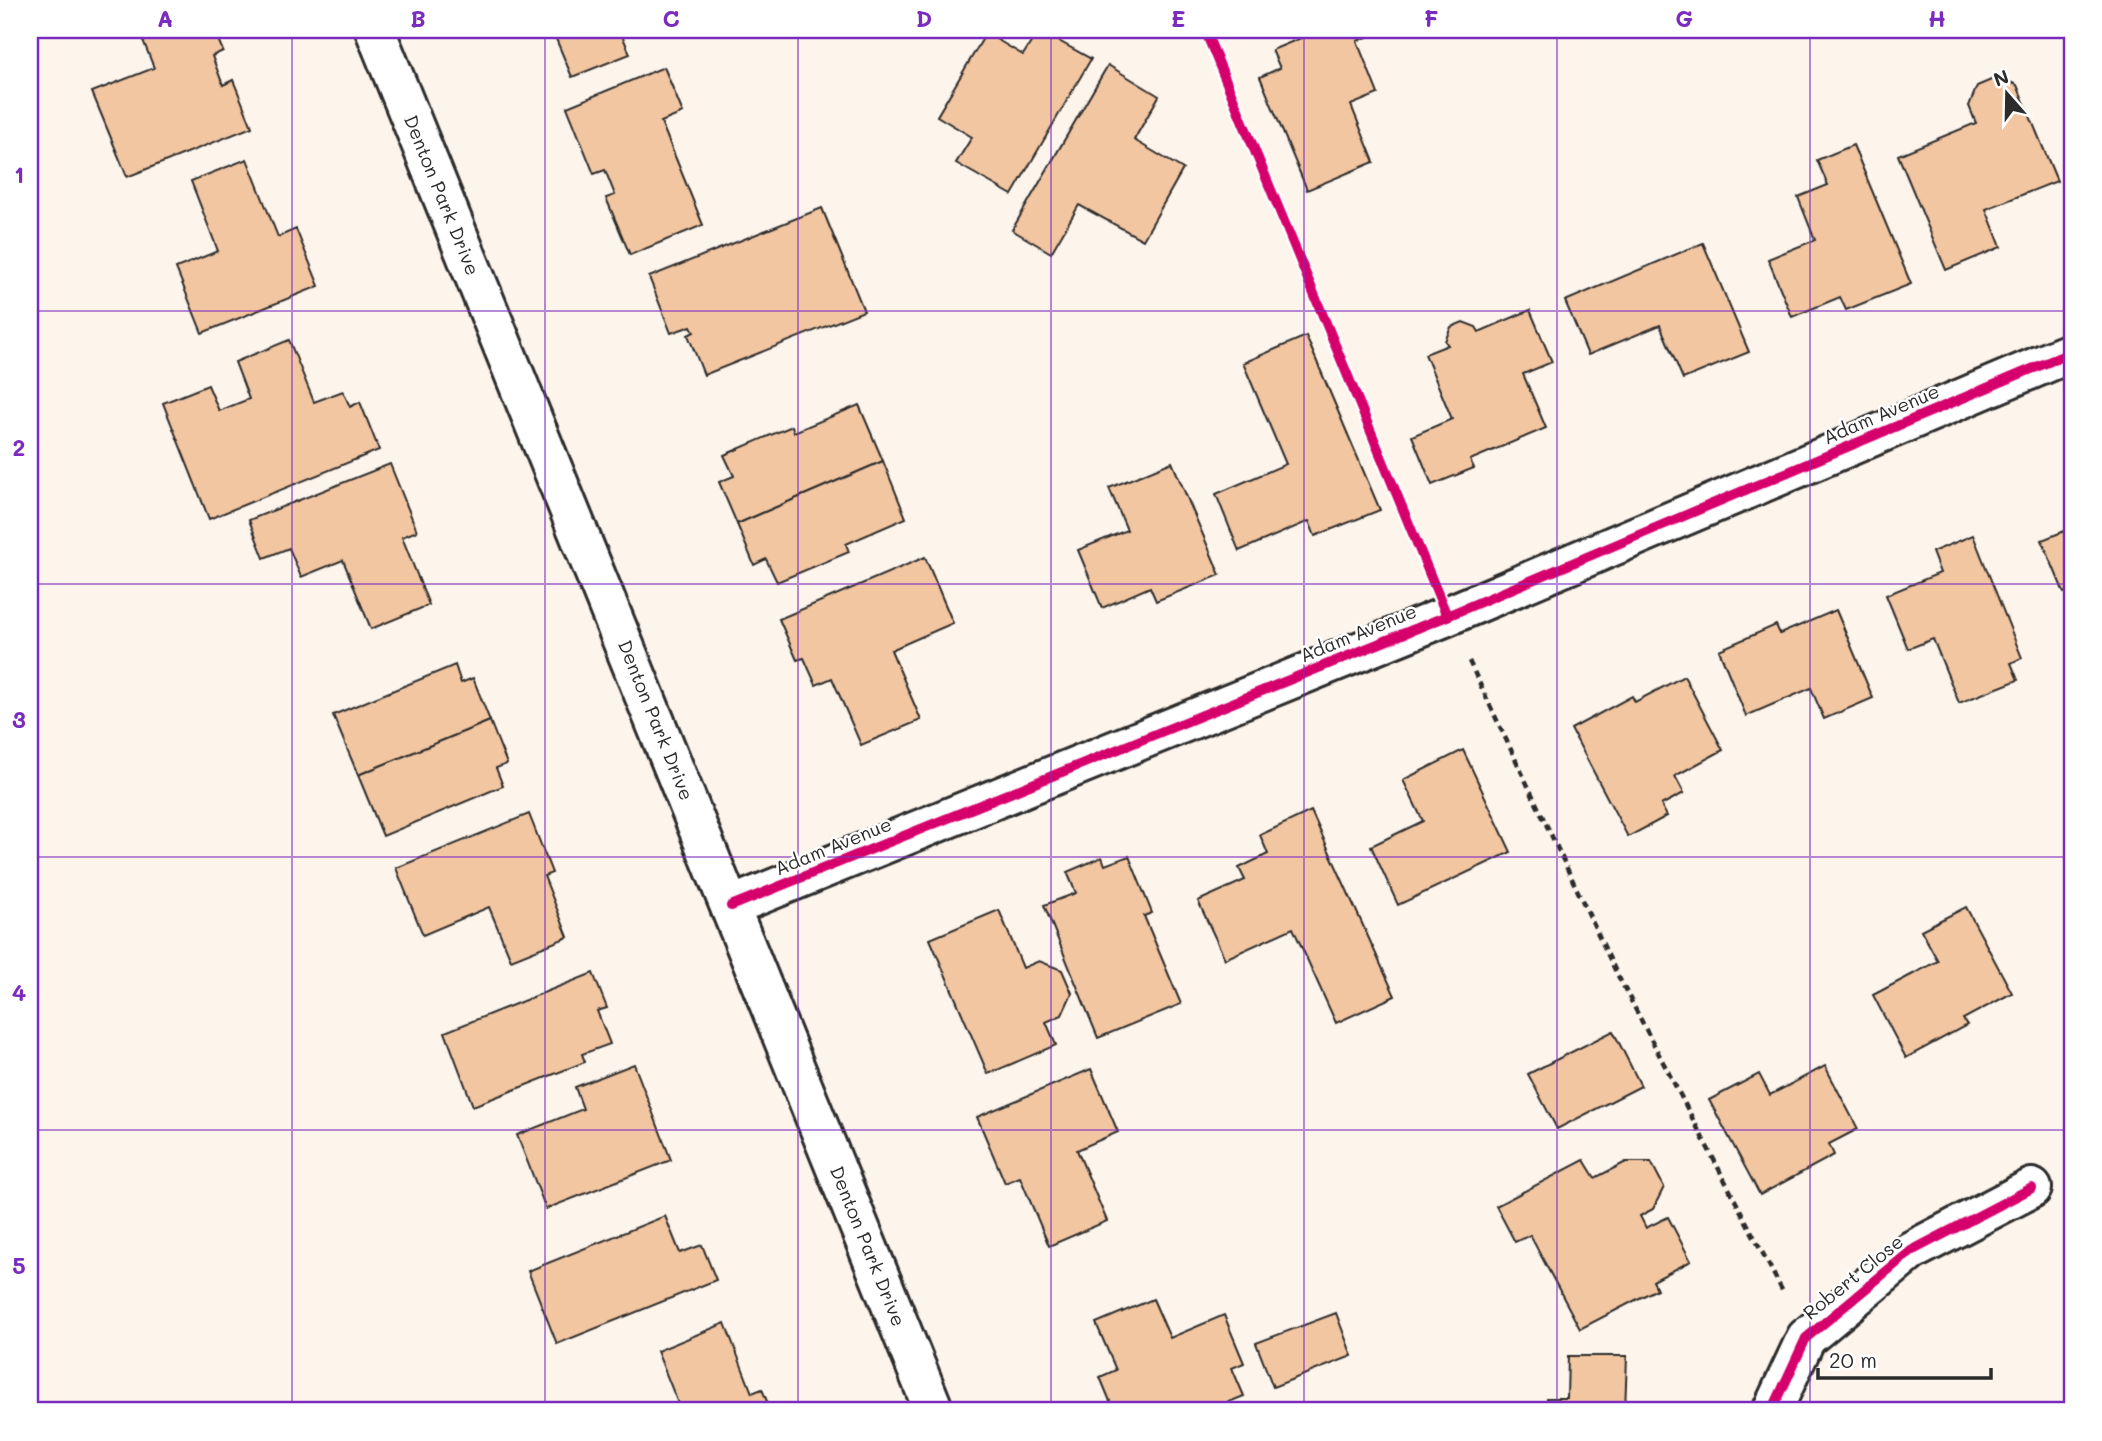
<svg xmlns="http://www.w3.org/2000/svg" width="2102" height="1441" font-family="Mali,sans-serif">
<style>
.building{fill:#f3c6a2;stroke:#2b2b2b;stroke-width:2}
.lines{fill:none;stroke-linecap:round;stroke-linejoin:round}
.street-casing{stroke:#2b2b2b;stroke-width:44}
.secondary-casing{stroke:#2b2b2b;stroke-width:44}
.path{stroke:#2b2b2b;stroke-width:4.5;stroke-dasharray:7 5;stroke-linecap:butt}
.street{stroke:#fff;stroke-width:38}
.secondary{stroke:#fff;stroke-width:38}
.cycleway-casing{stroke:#fff;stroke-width:15}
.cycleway{stroke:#d6006c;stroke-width:10}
.grid{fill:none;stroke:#7b2cbf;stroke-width:2;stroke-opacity:0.55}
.labels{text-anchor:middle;stroke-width:5;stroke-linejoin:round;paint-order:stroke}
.street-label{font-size:19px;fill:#2b2b2b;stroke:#fff}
.neatline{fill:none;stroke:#7b2cbf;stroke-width:2.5}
.grid-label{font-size:23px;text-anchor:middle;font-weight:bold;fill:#7b2cbf}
</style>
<rect width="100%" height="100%" fill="#fdf4ec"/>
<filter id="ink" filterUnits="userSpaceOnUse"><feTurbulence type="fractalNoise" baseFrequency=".0143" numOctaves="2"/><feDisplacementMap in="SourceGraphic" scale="14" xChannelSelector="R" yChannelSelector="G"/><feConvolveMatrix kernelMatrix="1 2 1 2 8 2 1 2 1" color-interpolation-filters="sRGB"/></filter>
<g filter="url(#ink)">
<g class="building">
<path d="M139,30H214L223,51L212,56L223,85L233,80L252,127L127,177L92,92L154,68Z"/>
<path d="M535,30H620L630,54L572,77L554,34L538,39Z"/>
<path d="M1039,30L1091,59L1012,195L956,163L972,137L937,116L986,33L1023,55Z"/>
<path d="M1320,30L1382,31L1357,41L1378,94L1351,105L1374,162L1307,190L1260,77L1280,68L1272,50Z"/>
<path d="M1108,65L1159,96L1134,140L1183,169L1143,240L1079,205L1051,253L1012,230Z"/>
<path d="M664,67L683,113L661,122L703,225L630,255L606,198L615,195L605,170L594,174L567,107Z"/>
<path d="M1998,77L2017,85L2057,181L1986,209L2001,247L1946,270L1898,155L1976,123L1969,106L1977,86Z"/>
<path d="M1853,145L1911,284L1846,310L1840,297L1792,317L1768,259L1815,240L1798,197L1828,185L1817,160Z"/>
<path d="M247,159L278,237L296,229L319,286L202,333L176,268L218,251L191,181Z"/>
<path d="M822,208L864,311L704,375L688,335L694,332L691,326L671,333L649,277Z"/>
<path d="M1703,243L1749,352L1683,379L1660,325L1588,355L1565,301Z"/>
<path d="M1530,310L1552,362L1523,374L1546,428L1470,460L1474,468L1432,485L1412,436L1452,419L1425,354L1448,345L1445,341L1451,327L1463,322L1476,327L1479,332Z"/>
<path d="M1306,336L1380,510L1315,536L1309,521L1239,551L1216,494L1286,464L1243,363Z"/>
<path d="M289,340L314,402L343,391L350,407L360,402L379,450L209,519L163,403L208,385L219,411L249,399L235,362Z"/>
<path d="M859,405L883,461L737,524L719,482L734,476L724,455L792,426L794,432Z"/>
<path d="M883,461L906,518L846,544L849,552L777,582L766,559L754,565L737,524Z"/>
<path d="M1172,462L1220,575L1156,601L1150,587L1102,608L1078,550L1127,530L1109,488Z"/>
<path d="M390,464L417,531L402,537L429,605L371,629L343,560L301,577L289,548L264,558L249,520Z"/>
<path d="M2072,528V590L2064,593L2042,540Z"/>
<path d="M1973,535L2022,658L2011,663L2018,680L1959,703L1933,639L1908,649L1886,595L1940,573L1932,552Z"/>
<path d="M925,557L953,623L891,650L921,720L861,745L832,678L816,685L804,658L797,660L779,619Z"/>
<path d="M1836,610L1873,698L1824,719L1811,688L1746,716L1719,650L1776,625L1780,634Z"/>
<path d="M455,665L461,683L473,678L490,721L358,775L333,715Z"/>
<path d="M1684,676L1723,750L1675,776L1684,793L1661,805L1667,816L1628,837L1571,729L1632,696L1635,702Z"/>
<path d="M490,721L507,764L496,768L503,786L383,836L358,775Z"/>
<path d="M1463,750L1511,852L1398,905L1371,846L1423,821L1403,780Z"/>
<path d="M1311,811L1395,996L1336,1023L1293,928L1225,959L1198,901L1245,880L1239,868L1268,854L1260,835Z"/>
<path d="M529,814L552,873L544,876L568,937L511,960L489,907L423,935L396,868Z"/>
<path d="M1129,856L1152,913L1144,916L1181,1004L1098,1038L1044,905L1076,893L1067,872L1102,857L1105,865Z"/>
<path d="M1966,907L2012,993L1963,1019L1967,1025L1906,1058L1873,995L1938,961L1921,930Z"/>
<path d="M999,910L1023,968L1039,961L1062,970L1072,993L1062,1015L1046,1022L1056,1045L988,1074L930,939Z"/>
<path d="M593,973L607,1008L597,1011L610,1044L582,1054L585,1062L473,1106L445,1032Z"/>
<path d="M1613,1031L1641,1086L1557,1129L1528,1074Z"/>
<path d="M634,1064L671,1160L546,1209L517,1135L583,1109L575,1087Z"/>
<path d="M1825,1066L1858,1129L1829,1144L1834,1155L1760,1195L1709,1100L1759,1074L1770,1095Z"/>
<path d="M1091,1069L1118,1132L1077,1150L1107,1221L1049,1246L1020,1177L1005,1183L977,1117Z"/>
<path d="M1584,1160L1595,1178L1626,1162H1651L1664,1187L1653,1209L1640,1216L1646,1228L1668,1217L1691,1261L1653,1281L1657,1289L1580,1329L1530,1235L1515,1242L1496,1206Z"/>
<path d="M665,1216L680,1253L702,1245L716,1280L557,1344L528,1271Z"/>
<path d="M1153,1299L1170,1338L1224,1315L1244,1363L1232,1368L1244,1396L1207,1411H1114L1100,1377L1116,1370L1096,1323Z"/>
<path d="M1336,1313L1352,1356L1273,1387L1256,1343Z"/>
<path d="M725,1323L752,1393L762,1389L771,1411H681L657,1351Z"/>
<path d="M1568,1356H1627L1625,1411H1546L1547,1398H1567Z"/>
</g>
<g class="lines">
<g class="street-casing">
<g id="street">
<path d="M731,906L1447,616L2072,352"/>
<path d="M1772,1411L1806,1338L1911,1251L2032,1188"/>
</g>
</g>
<g class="secondary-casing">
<path id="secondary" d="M375,30L934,1411"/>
</g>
<path class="path" d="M1469,661L1616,972L1783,1292"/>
<use href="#street" class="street"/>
<use href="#secondary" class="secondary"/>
<g class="cycleway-casing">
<g id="cycleway">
<path d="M1205,30L1447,616"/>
<path d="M731,906L1447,616L2072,352"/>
<path d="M1772,1411L1806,1338L1911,1251L2032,1188"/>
</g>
</g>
<use href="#cycleway" class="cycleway"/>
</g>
</g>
<path class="grid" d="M292,30V1411M545,30V1411M798,30V1411M1051,30V1411M1304,30V1411M1557,30V1411M1810,30V1411M30,311H2072M30,584H2072M30,857H2072M30,1130H2072"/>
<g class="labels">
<g class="street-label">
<text transform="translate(442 195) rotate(68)" y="7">Denton Park Drive</text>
<text transform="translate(1881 414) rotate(-23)" y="7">Adam Avenue</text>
<text transform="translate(1358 633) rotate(-22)" y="7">Adam Avenue</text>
<text transform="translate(656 720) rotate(68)" y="7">Denton Park Drive</text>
<text transform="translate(833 846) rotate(-22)" y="7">Adam Avenue</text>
<text transform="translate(868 1246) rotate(68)" y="7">Denton Park Drive</text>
<text transform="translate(1853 1277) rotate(-39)" y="7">Robert Close</text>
</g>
</g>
<rect width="2102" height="1441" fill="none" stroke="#fff" stroke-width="77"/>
<g transform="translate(2007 94) rotate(340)" stroke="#ffffff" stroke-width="5" paint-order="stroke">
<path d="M0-5L12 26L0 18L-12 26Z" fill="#2b2b2b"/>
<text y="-10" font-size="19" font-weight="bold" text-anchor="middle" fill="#2b2b2b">N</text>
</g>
<path d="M1818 1368v10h173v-10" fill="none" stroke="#2b2b2b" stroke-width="3.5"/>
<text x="1829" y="1368" font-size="21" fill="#2b2b2b" stroke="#ffffff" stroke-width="5" paint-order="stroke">20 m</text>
<rect x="38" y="38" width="2026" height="1364" class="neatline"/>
<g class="grid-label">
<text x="165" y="27">A</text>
<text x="418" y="27">B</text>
<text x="671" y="27">C</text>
<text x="924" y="27">D</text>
<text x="1178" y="27">E</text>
<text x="1431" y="27">F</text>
<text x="1684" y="27">G</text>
<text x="1937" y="27">H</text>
<text x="19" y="183">1</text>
<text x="19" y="456">2</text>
<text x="19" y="728">3</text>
<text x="19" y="1001">4</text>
<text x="19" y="1274">5</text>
</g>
</svg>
